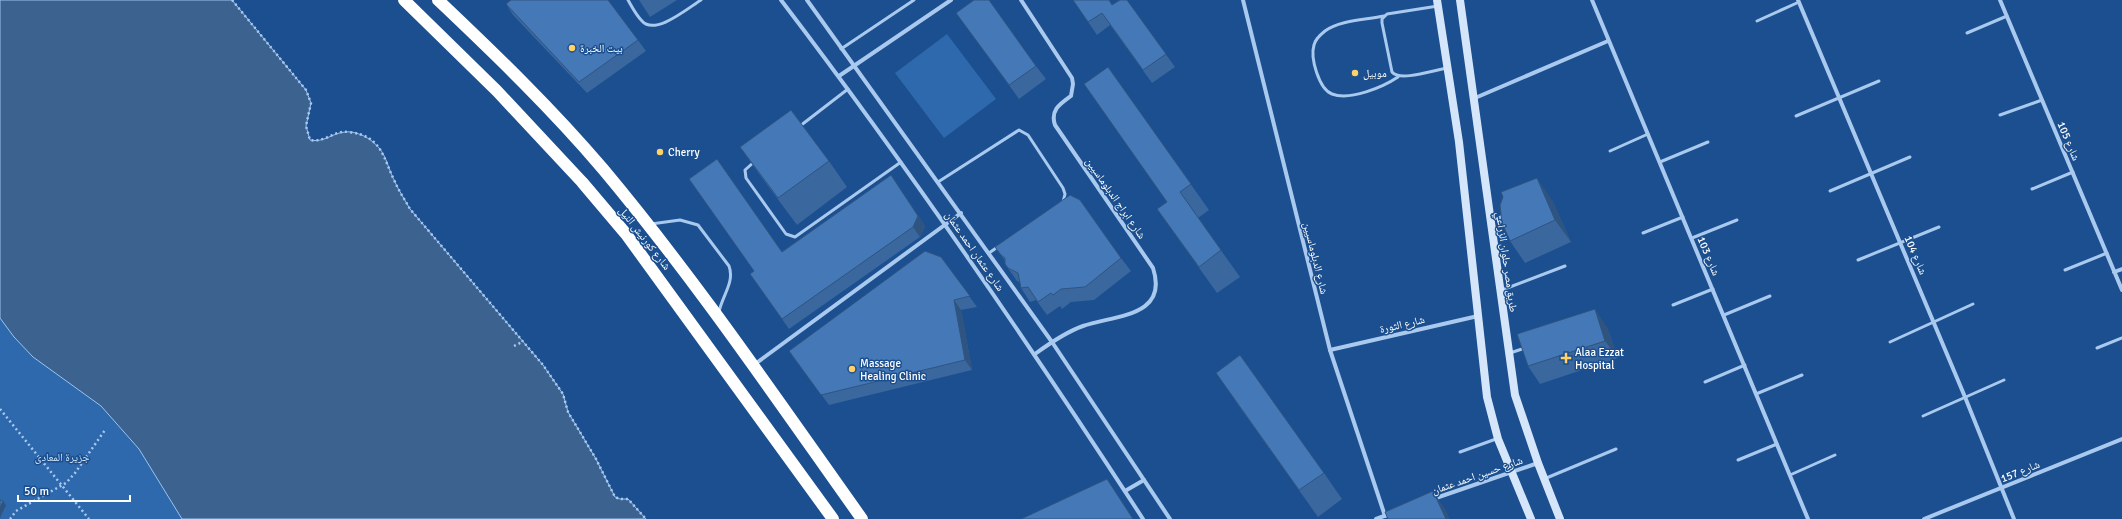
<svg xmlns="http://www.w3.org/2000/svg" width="2122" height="519" font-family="Signika,'Noto Naskh Arabic',sans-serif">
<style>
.green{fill:#2e69ad}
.water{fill:#3c6290;stroke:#9cc4f0}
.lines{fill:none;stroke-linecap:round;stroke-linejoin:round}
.path{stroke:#a9c9ee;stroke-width:2.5;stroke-dasharray:2 3;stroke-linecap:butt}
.lane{stroke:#a9c9ee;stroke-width:3}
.street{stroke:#a9c9ee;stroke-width:4}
.secondary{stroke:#d6e6fa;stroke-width:8}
.highway{stroke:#fff;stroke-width:12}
.wall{fill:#3a679d}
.shaded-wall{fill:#305480}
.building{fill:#4478b7;stroke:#305480}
.poi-dot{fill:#ffd166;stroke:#1b4f8f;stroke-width:1.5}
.labels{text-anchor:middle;stroke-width:3;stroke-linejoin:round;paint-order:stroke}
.poi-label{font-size:11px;fill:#fff;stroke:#1b4f8f;text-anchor:start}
.street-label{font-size:11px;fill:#fff;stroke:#1b4f8f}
.park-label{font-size:11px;fill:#cfe3fa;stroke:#1b4f8f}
</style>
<rect width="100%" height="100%" fill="#1b4f8f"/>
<g class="green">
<path d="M947,34L996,99L944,138L895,73Z"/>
<path d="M0,318L14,337L33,357L101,406L139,449L182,519H0Z"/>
</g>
<path class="water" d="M0,0H232L306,90L311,103L306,126L310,140C324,143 332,133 345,132C352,131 360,134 366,137C387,150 385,162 395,182C399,191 405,200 410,209L543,365L563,394L568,412L596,459L615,497L620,499H628L646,519H182L139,449L101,406L33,357L14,337L0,318Z"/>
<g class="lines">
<g class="path">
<path d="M232,0L306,90L311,103L306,126L310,140C325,143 334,130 348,132C382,135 383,158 395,182C399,191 405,200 410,209L543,365L563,394L568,412L596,459L615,497L620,499H628L646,519"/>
<path d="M514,346L522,342"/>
<path d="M0,409L89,519"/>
<path d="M10,519L16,511L66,483L75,473L105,430"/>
</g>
<g class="lane">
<path d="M628,0C632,7 636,15 642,21C655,36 688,8 701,0"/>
<path d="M1438,6L1387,14L1382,19V23L1392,72C1400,82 1434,70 1447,68"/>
<path d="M1384,16C1366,20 1340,20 1325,31C1320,35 1315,40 1314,45C1310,58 1319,89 1332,94C1350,101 1383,87 1398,77"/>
<path d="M1757,21L1799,2"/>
<path d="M1967,33L2007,16"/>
<path d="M841,49L914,0"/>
<path d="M2000,115L2042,100"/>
<path d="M1796,116L1879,81"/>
<path d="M800,126L848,89"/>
<path d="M1610,151L1648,134"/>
<path d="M754,162L745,170L746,178L786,234L795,237L901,162"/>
<path d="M1660,162L1708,142"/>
<path d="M938,182L1019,130L1028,135L1063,188L1065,194L1063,202"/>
<path d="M2032,189L2073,172"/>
<path d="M1830,191L1910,157"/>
<path d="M1492,220L1504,216"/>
<path d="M651,224L680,220L698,225L729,266C735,282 722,296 719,312"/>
<path d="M1643,233L1683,217"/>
<path d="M1692,238L1737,220"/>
<path d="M989,253L999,246"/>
<path d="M1858,260L1939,227"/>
<path d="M2065,270L2107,253"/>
<path d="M1502,290L1565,266"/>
<path d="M1673,305L1713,289"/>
<path d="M1724,315L1770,296"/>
<path d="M1890,342L1973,304"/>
<path d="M2097,348L2122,338"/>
<path d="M1510,353L1525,348"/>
<path d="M1705,382L1745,365"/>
<path d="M1756,394L1802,375"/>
<path d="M1923,416L2004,380"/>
<path d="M1460,452L1496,439"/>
<path d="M1738,460L1777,444"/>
<path d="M1790,475L1835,455"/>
<path d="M1544,479L1616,449"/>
</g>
<g class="street">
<path d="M781,0C909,168 1028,342 1143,519"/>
<path d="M807,0L1052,342L1170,519"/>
<path d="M1021,0L1072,78L1073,84L1071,96C1060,104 1050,110 1055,125L1153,268C1169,317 1115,315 1083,326C1066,332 1050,343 1035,354"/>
<path d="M1243,0L1330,350L1385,516"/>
<path d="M1592,0L1808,519"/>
<path d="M1798,0L1965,397L2014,519"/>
<path d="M2000,0L2122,290"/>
<path d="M839,76L951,0"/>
<path d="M1475,98L1608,41"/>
<path d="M2114,272L2122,269"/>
<path d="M1330,350L1478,316"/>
<path d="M755,364L961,213"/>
<path d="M1125,491L1144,480"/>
<path d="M1433,499L1538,463"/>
<path d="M1376,519L1387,515"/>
<path d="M1924,519L2122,439"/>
</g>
<g class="secondary">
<path d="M1437,0L1459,142L1487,397L1498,439L1531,519"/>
<path d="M1460,0L1515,395L1538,463L1560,519"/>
</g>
<g class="highway">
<path d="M404,0L497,91L582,182L626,234L833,519"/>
<path d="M438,0C495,54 552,109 603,169C696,280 778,401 862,519"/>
</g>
</g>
<g class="wall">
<path d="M639,0H677L650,17Z"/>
<path d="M1073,0L1112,5L1127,0L1175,67L1152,83L1110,25L1097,35Z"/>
<path d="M506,4L638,40L646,51L587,93L513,15Z"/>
<path d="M966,26L1036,66L1046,79L1019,99Z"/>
<path d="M1108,67L1209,210L1198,218L1240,277L1217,293L1157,209L1167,202Z"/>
<path d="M740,147L829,161L847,187L797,225L759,174Z"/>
<path d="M891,175L925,226L920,237L789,329L750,274Z"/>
<path d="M1552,200L1571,242L1525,263L1510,241Z"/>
<path d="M995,247L1121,258L1131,271L1094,300L1071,302L1062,309L1060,306L1047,315L1036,300L1030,302L1021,288L1020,282L1017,281L1005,264V261Z"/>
<path d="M941,257L977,307L961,310L972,370L829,405L789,351Z"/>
<path d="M1607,327L1618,358L1540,384L1528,366Z"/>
<path d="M1234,399L1324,473L1342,499L1318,517Z"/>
</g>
<g class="shaded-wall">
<path d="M891,175L925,226L920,237L913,227Z"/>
<path d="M1537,178L1552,200L1571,242L1555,220Z"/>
<path d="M954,300L961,310L972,370L965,360Z"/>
<path d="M1595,309L1607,327L1618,358L1605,341Z"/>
<path d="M1433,491L1445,509L1450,519H1446Z"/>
<path d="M3,501L6,505L0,518V508Z"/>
</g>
<g class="building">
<path d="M511,0H608L638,40L579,82L506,4Z"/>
<path d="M974,0H989L1036,66L1009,85L956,13Z"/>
<path d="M1073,0H1109L1112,5L1120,0H1127L1166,54L1143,70L1102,13L1088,22Z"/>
<path d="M1108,67L1191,184L1180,192L1221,250L1199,267L1157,209L1167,202L1084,84Z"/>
<path d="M791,110L829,161L778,198L740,147Z"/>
<path d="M717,159L782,252L891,175L918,216L913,227L782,319L750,274L754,271L689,179Z"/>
<path d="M1537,178L1555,220L1510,241L1502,223L1500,205L1503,197L1501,192Z"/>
<path d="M1070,195L1080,200L1121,258L1085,287L1061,289L1053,295L1051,293L1038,302L1028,287L1021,288L1018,273L1008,268L1005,264V258L1001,255L995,247Z"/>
<path d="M925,251L941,257L970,296L954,300L965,360L821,395L789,351Z"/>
<path d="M1595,309L1605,341L1528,366L1517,334Z"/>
<path d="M1240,355L1324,473L1299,490L1216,373Z"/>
<path d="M1107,479L1133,519H1021Z"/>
<path d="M1433,491L1446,519H1388L1385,512Z"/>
<path d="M0,500L3,501L0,508Z"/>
</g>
<g class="poi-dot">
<circle cx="572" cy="48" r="4"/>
<circle cx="1355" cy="73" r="4"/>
<circle cx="660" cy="152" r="4"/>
<path d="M1564 352h4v4h4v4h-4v4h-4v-4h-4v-4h4z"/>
<circle cx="852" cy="369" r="4"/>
</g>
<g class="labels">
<g class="poi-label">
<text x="580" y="52">بيت الخبرة</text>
<text x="1363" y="77">موبيل</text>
<text x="668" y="156">Cherry</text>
<text x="1575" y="356">Alaa Ezzat<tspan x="1575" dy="13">Hospital</tspan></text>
<text x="860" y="367">Massage<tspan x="860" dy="13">Healing Clinic</tspan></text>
</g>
<g class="street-label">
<text transform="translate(2069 141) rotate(67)" y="4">شارع 105</text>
<text transform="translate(1116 198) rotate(55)" y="4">شارع ابراج الدبلوماسيين</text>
<text transform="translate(645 238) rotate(52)" y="4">شارع كورنيش النيل</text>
<text transform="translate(975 251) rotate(55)" y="4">شارع عثمان احمد عثمان</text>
<text transform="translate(1916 255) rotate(67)" y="4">شارع 104</text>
<text transform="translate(1709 256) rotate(67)" y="4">شارع 103</text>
<text transform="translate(1316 258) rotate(76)" y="4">شارع الدبلوماسيين</text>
<text transform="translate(1507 262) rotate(82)" y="4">طريق مصر حلوان الزراعي</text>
<text transform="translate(1402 324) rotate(-13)" y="4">شارع الثورة</text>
<text transform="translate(2020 471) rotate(-22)" y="4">شارع 157</text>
<text transform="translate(1477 475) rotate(-19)" y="4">شارع حسين احمد عثمان</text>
</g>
<g class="park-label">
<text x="62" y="461">جزيرة المعادى</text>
</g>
</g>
<path d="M18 495v6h112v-6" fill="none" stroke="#ffffff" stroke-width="2"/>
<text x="24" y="495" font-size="12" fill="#ffffff" stroke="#1b4f8f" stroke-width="3" paint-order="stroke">50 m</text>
</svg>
